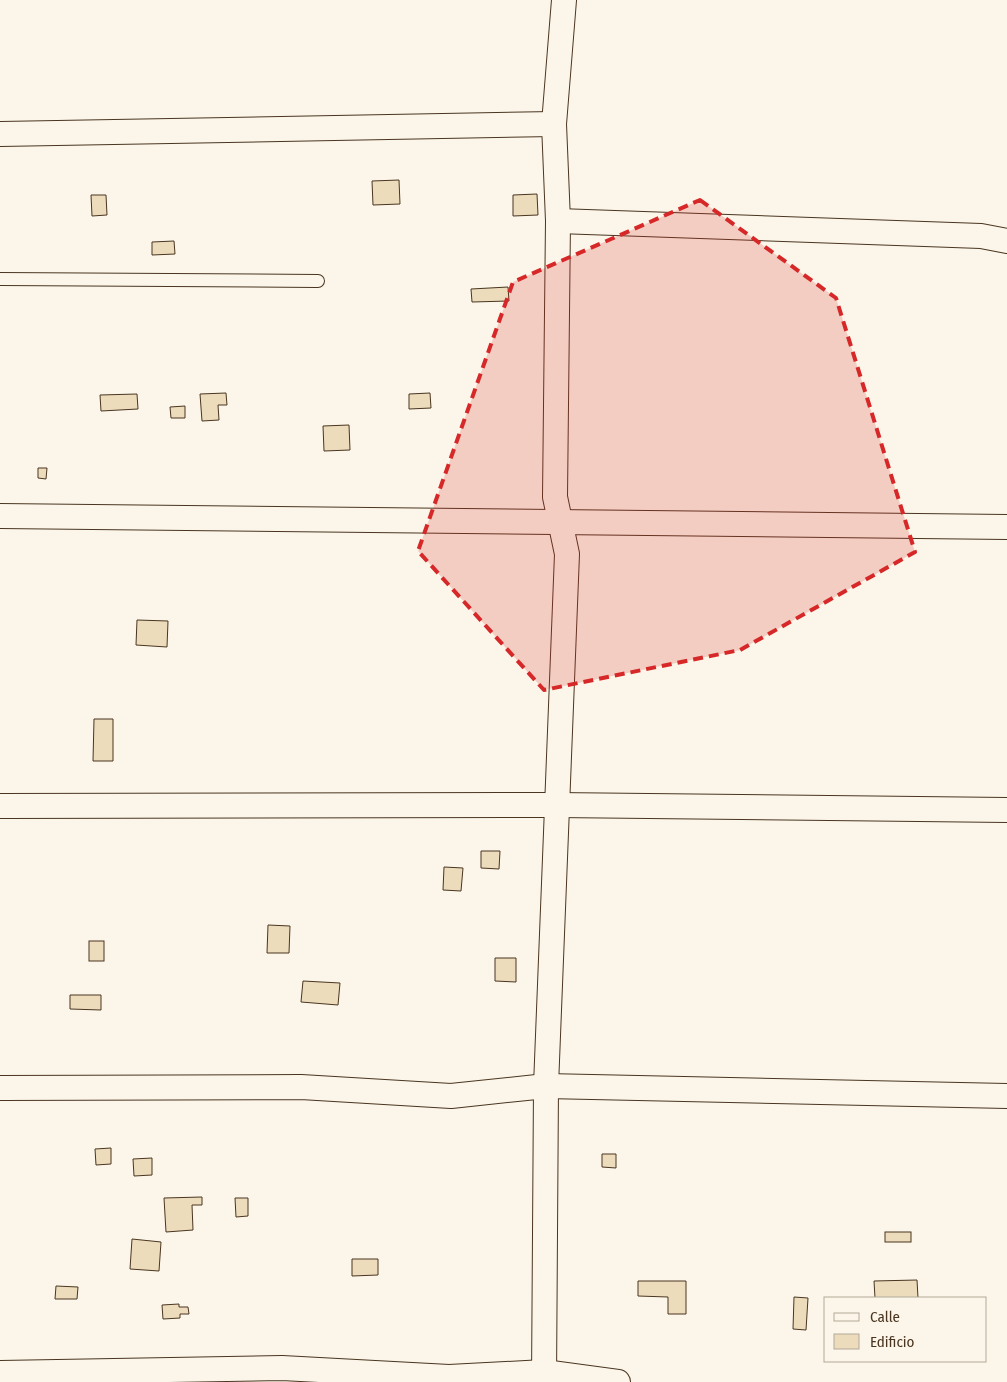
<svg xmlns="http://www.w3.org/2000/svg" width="1007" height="1382" font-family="'Fira Sans Condensed',sans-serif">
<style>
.building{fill:#ecdcbc;stroke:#4a3520}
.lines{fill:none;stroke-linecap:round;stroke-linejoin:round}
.lane-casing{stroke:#4a3520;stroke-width:14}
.street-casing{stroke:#4a3520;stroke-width:26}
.lane{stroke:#fbf6e9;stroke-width:12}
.street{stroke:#fbf6e9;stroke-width:24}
.marked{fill:#d62828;fill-opacity:0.2;stroke:#d62828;stroke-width:4;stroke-dasharray:10 6;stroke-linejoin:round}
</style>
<rect width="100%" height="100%" fill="#fbf6e9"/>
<g class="building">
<path d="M399,180L400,204L373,205L372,181Z"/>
<path d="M537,194L538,215L513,216V195Z"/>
<path d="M91,195H106L107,215L92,216Z"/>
<path d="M174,241L175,254L152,255V242Z"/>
<path d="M508,287L509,301L472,302L471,289Z"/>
<path d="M226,393L227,405H218L219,420L202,421L200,394Z"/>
<path d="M430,393L431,408L409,409V394Z"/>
<path d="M137,394L138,409L101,411L100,395Z"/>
<path d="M185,406V418H171L170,407Z"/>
<path d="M349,425L350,450L324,451L323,426Z"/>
<path d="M38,468H47L46,479L38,478Z"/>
<path d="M137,620L168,621L167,647L136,645Z"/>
<path d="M94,719H113V761H93Z"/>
<path d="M481,851H500L499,869L481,868Z"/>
<path d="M444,867L463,868L461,891L443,890Z"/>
<path d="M268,925L290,926L289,953H267Z"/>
<rect x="89" y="941" width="15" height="20"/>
<path d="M495,958H516V982L495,981Z"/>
<path d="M303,981L340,983L338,1005L301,1002Z"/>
<path d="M70,995H101V1010L70,1009Z"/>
<path d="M111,1148V1164L96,1165L95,1149Z"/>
<path d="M602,1154H616V1168L602,1167Z"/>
<path d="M152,1158V1175L134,1176L133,1159Z"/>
<path d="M202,1197V1205H192L193,1230L166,1232L164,1198Z"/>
<path d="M235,1198H248V1216L236,1217Z"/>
<rect x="885" y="1232" width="26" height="10"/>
<path d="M132,1239L161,1242L159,1271L130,1269Z"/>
<path d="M352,1259H378V1275L352,1276Z"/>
<path d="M917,1280L918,1298H875L874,1281Z"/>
<path d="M638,1281H686V1314H668V1297L638,1296Z"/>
<path d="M56,1286L78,1287L77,1299H55Z"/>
<path d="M794,1297L808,1298L806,1330L793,1329Z"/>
<path d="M179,1304V1307H188L189,1314H180V1318L163,1319L162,1305Z"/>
</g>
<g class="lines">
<g class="lane-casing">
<path id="lane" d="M0,279L318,281"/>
</g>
<g class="street-casing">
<g id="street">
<path d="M0,134L554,124"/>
<path d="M558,221L981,236L1007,241"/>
<path d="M0,516L1007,527"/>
<path d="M0,806L556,805L1007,810"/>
<path d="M0,1088L301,1087L451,1096L546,1086L1007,1096"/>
<path d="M0,1373L282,1368L449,1377L544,1372L618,1382"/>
<path d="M544,1382L546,1086L567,554L555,497L558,221L554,124L564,0"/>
</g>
</g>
<use href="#lane" class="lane"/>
<use href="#street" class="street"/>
</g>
<path class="marked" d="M700,200L836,298L915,552L740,650L544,690L418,551L513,282Z"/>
<rect x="824" y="1297" width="162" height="65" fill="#fbf6e9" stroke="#b4a999"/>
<rect x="834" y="1313" width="25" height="8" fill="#fbf6e9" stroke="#b4a999"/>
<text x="870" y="1322" font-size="15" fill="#4a3520">Calle</text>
<rect x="834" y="1334" width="25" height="15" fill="#ecdcbc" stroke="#b4a999"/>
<text x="870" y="1347" font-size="15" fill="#4a3520">Edificio</text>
</svg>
